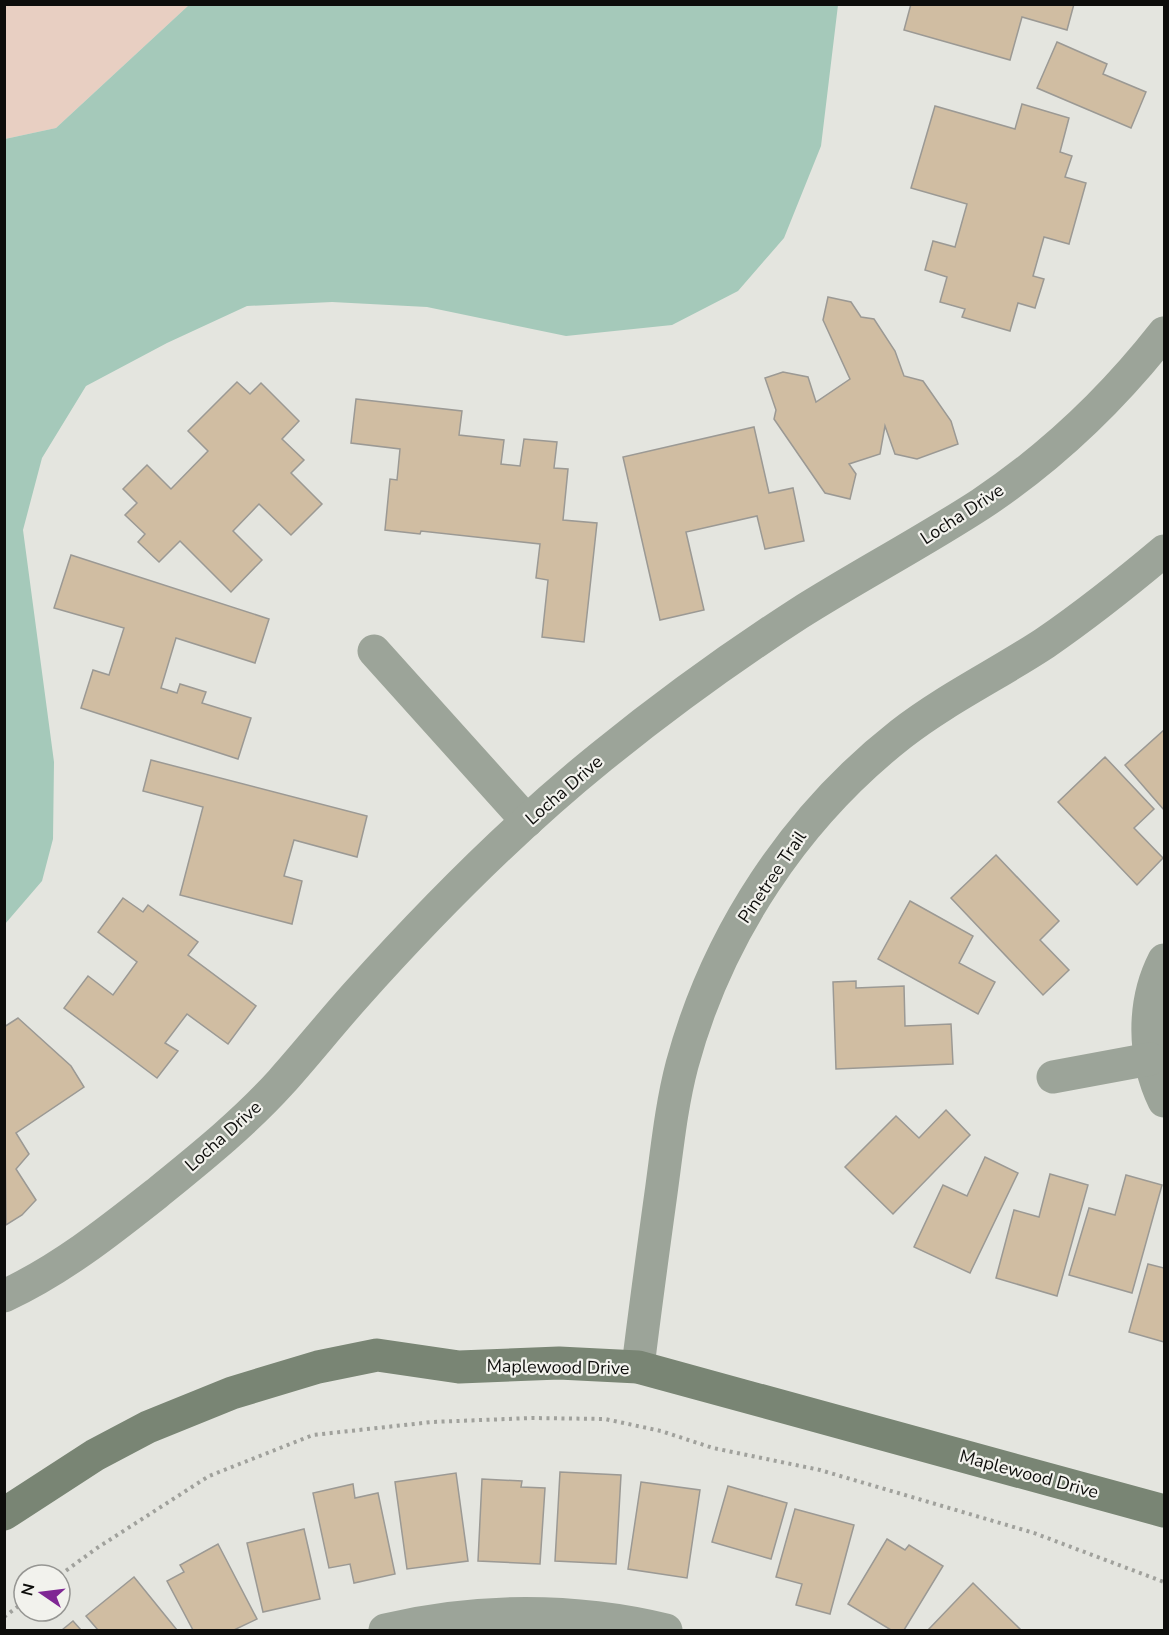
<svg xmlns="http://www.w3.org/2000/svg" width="1169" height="1635" font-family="'Nunito Sans',sans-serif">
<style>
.green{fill:#e8cfc2}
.water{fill:#a5c9ba}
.building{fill:#d0bda2;stroke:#9b9994;stroke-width:1.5}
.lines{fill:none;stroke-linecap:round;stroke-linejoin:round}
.path{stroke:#a0a19c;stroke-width:4;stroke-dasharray:3 4.5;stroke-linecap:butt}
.street{stroke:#9ca499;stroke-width:33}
.secondary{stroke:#798574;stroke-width:33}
.labels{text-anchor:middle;stroke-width:4.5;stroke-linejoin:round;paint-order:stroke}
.street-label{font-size:18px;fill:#0d0d0b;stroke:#f2f2ed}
</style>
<rect width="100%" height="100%" fill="#e4e5df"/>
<path class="green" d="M4,5H189L56,128L5,139Z"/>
<path class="water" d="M189,5H838L821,146L784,238L738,291L672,325L566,336L427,307L332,302L247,306L167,343L86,386L42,458L23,530L54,762L53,839L42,881L5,924V139L56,128Z"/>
<g class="building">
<path d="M911,4H1074L1067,30L1022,17L1010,60L904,30Z"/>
<path d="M1057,42L1107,64L1103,74L1146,92L1131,128L1037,88Z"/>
<path d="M1022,104L1069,118L1060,152L1072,156L1065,177L1086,183L1069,244L1044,237L1033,276L1044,279L1035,308L1018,303L1010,331L962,317L965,309L940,302L947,277L925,270L933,241L955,247L967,204L911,188L935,106L1015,129Z"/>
<path d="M828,297L851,302L861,317L874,319L895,351L904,376L923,381L951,421L958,444L917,459L895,454L885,426L880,454L849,464L856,474L850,499L825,493L774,419L776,410L765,378L783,372L808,377L816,402L850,379L823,320Z"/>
<path d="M237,382L250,394L261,383L299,421L282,439L304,460L291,473L322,504L291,535L259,504L233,531L262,560L231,592L180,541L159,562L138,542L145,534L125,515L137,503L123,489L147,465L171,489L208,451L188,431Z"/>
<path d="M356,399L462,411L459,435L504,440L501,464L520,466L524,439L557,442L554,468L568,469L563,520L597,523L584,642L542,637L548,580L536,578L540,544L421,531L420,534L385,530L390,479L397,480L400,449L351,443Z"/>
<path d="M754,427L769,493L793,488L804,541L765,549L757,516L686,532L704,610L660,620L623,457Z"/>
<path d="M71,555L269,619L255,663L176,638L161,688L177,693L180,684L206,692L202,703L251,718L238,759L81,708L93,670L109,675L124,628L54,608Z"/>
<path d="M1164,730V810L1125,765Z"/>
<path d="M1105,757L1154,809L1134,828L1163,858L1137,885L1058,802Z"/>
<path d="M151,760L367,816L357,857L294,840L284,876L302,881L292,924L180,895L203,807L143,791Z"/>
<path d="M996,855L1059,921L1040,940L1069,970L1043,995L951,898Z"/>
<path d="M123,898L143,912L148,905L198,942L188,955L256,1006L228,1044L187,1014L165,1043L178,1051L157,1078L64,1008L88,976L113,995L137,962L98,932Z"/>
<path d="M910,901L973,936L959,963L995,982L978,1014L878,959Z"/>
<path d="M856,981V988L904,986L905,1026L951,1024L953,1064L836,1069L833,982Z"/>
<path d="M18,1018L71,1066L84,1087L16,1133L29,1154L16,1169L36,1200L22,1215L6,1225L4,1027Z"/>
<path d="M946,1110L970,1135L893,1214L845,1167L896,1116L919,1138Z"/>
<path d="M985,1157L1018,1173L970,1273L914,1247L943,1185L967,1196Z"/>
<path d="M1050,1174L1088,1185L1057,1296L996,1278L1014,1210L1039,1217Z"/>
<path d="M1126,1175L1162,1185L1132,1293L1069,1275L1089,1208L1115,1215Z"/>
<path d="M1148,1264L1164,1268V1342L1129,1332Z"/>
<path d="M560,1472L621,1475L616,1564L555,1561Z"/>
<path d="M456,1473L468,1561L407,1569L395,1482Z"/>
<path d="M482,1479L522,1481L521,1487L545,1488L540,1564L478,1561Z"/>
<path d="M641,1482L700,1490L687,1578L628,1569Z"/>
<path d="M353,1484L355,1498L378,1493L395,1574L354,1583L350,1564L329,1568L313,1493Z"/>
<path d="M728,1486L787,1503L771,1559L712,1542Z"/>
<path d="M795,1509L854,1525L830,1614L796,1605L802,1584L776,1577Z"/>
<path d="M304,1529L320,1599L263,1612L247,1543Z"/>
<path d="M887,1539L905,1550L909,1545L943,1566L904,1630H891L848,1604Z"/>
<path d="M218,1544L257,1619L234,1630H193L167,1581L184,1572L180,1565Z"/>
<path d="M134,1577L177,1630H98L86,1616Z"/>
<path d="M973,1583L1021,1630H928Z"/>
<path d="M73,1621L81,1630H62Z"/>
</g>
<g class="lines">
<g class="path">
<path d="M60,1575L97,1548L209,1476L313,1435L432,1422L532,1418L605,1419L661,1431L713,1448L820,1470L1034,1533L1164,1582"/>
<path d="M4,1617L24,1602"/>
</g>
<g class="street">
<path d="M374,651L527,821"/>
<path d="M1164,960C1142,1003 1143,1057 1164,1101"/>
<path d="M1053,1077L1150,1059"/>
<path d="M4,1296C60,1270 108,1232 156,1194C199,1159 243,1124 281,1082C306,1054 330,1024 355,996C431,911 512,829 601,757C664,706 730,658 798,614C858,576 921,543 981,504C1050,458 1113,398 1164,333"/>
<path d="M638,1367C645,1309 653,1251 661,1193C667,1150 671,1107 682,1065C717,935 795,817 901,734C946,699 998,674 1045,643C1087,614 1126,583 1164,551"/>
<path d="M385,1630C477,1608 575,1608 666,1630"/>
</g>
<path class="secondary" d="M4,1514L95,1455L148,1427L232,1393L318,1367L377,1355L459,1367L559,1363L638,1367L1164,1511"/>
</g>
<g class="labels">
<g class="street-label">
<text transform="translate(962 514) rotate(-33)" y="6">Locha Drive</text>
<text transform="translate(564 790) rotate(-41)" y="6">Locha Drive</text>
<text transform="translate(772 877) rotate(-56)" y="6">Pinetree Trail</text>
<text transform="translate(223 1136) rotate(-42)" y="6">Locha Drive</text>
<text transform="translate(558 1367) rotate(1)" y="6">Maplewood Drive</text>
<text transform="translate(1029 1474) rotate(15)" y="6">Maplewood Drive</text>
</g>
</g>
<rect width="1169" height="1635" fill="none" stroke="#0d0d0b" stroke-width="12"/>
<g transform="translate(42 1593) rotate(284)"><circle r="28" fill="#f2f2ed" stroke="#969693" stroke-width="1.5"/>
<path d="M0-4.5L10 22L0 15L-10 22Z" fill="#7f2694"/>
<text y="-9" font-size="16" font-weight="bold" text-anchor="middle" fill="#0d0d0b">N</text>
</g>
</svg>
